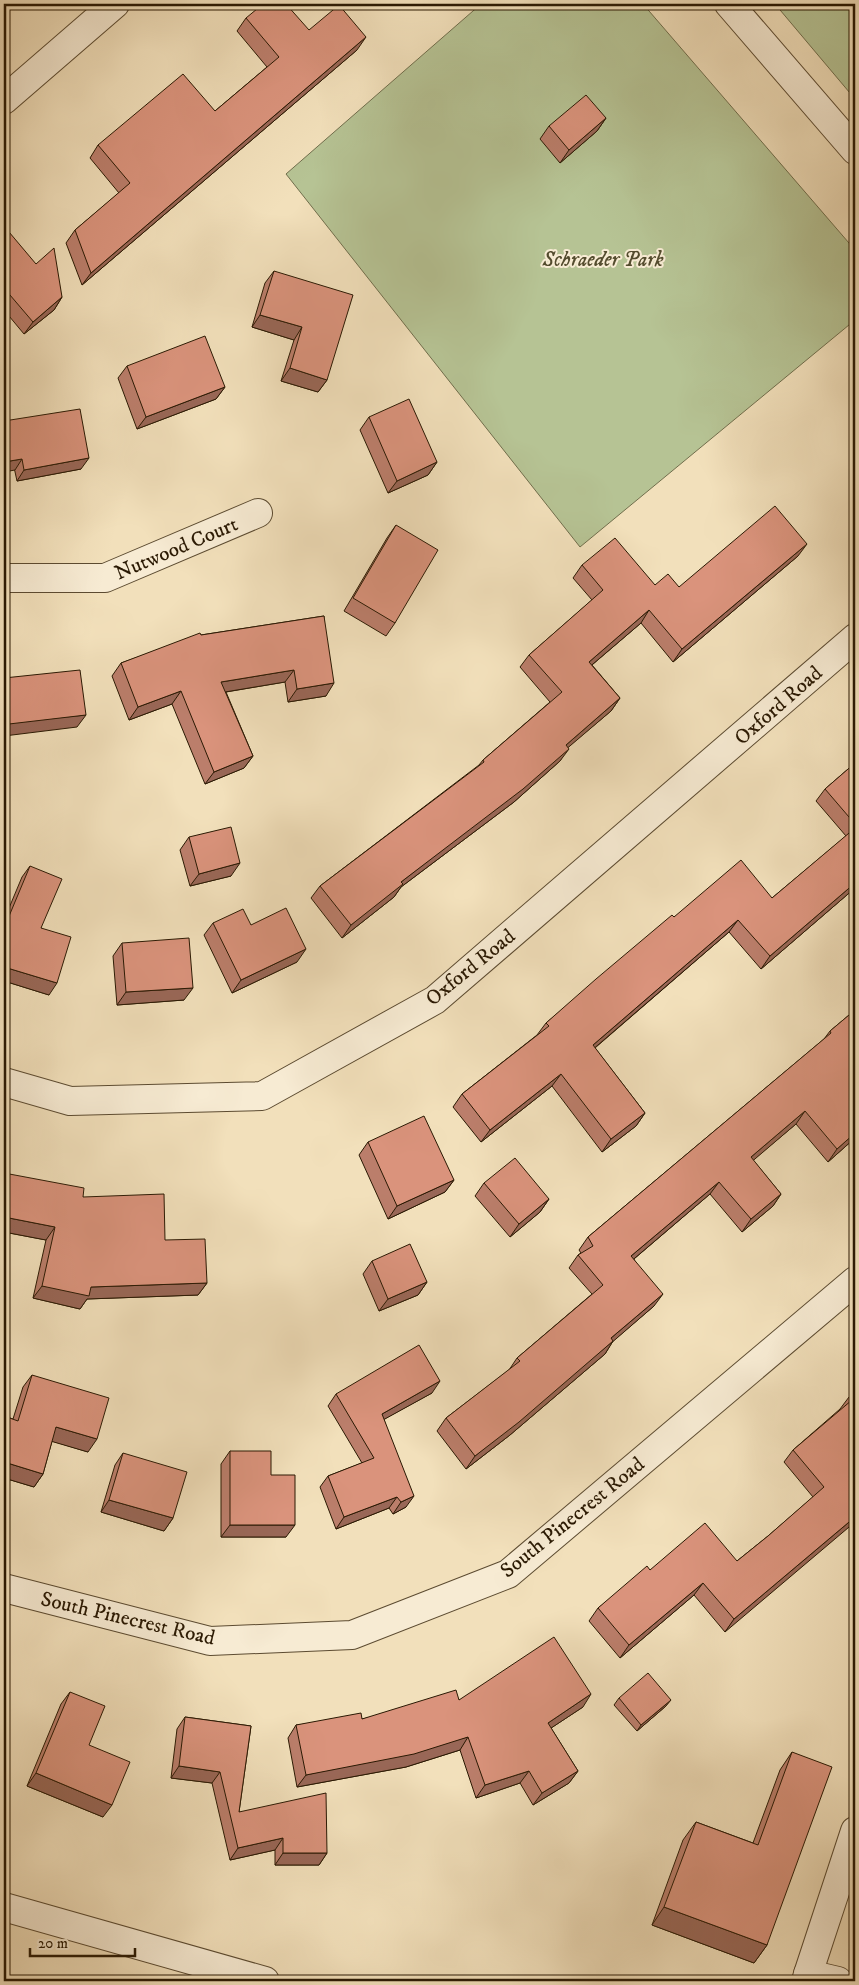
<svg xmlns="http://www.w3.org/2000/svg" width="859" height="1985" font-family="'IM FELL DW Pica',serif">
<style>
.green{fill:#b6c394;stroke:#706e4c}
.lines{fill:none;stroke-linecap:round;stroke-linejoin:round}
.minor-casing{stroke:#5c4b31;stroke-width:30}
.minor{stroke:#f7ebd3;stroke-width:28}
.wall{fill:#bb7e6b;stroke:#2a1903}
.shaded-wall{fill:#996757;stroke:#2a1903}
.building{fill:#da937c;stroke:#2a1903}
.labels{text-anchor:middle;stroke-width:4;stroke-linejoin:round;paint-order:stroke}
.park-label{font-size:21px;font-style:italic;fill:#544c2e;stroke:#f7ebd3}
.street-label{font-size:21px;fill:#2a1903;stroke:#f7ebd3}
</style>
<rect width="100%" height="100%" fill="#f2e0bb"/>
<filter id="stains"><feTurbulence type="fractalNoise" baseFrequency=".004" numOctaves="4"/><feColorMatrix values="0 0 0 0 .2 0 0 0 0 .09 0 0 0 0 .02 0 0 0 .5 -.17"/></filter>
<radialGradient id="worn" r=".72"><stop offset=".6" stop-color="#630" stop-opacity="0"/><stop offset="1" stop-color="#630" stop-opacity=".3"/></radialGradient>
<g class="green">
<path d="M481,4H643L855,250V320L580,547L286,174Z"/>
<path d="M775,4H855V99Z"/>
</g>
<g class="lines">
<g class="minor-casing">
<g id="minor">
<path d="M729,4L855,150"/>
<path d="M4,100L115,4"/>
<path d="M4,578H105L258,513"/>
<path d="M4,1082L70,1101L262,1096L435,1000L855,638"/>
<path d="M4,1588L210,1641L352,1635L508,1574L855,1281"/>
<path d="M4,1907L265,1981"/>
<path d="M808,1974L855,1831"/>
<path d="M806,1981L808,1974L838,1981"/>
</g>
</g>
<use href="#minor" class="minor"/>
</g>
<g class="wall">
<path d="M246,18L309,30L357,50L82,285L66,243L75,230L119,193L90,158L98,145L215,111L267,67L237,31Z"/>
<path d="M606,118L597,131L560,163L540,139L549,126Z"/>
<path d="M4,227L62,297L54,310L24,334L4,310Z"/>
<path d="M274,271L327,380L318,392L281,381L294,340L252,327L265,283Z"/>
<path d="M127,366L225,387L216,399L137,429L118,378Z"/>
<path d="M369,417L437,462L428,475L388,493L360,430Z"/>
<path d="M4,421L81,469L17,481Z"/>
<path d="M396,525L395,623L386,636L344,611L387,538Z"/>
<path d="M798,556L673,662L641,623L592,665L620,698L611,711L568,747L560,761L514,802L401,887L394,897L342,938L311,898L320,886L479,765L483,760L550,702L520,667L529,655L592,600L573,578L582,565L655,585L679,587Z"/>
<path d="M324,616L326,696L288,702L285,682L226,692L253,756L244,768L205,784L172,704L129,720L112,676L121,663L201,635Z"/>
<path d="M855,763V888L761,969L729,932L595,1048L645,1113L636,1126L602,1152L552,1086L481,1142L453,1107L462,1094L537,1035L546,1023L674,917L772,898L846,836L816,801L825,789Z"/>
<path d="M189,837L231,876L190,886L180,850Z"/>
<path d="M30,866L41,928L49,995L4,981V920L22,877Z"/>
<path d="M213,923L251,925L297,962L232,993L204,935Z"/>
<path d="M122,943L184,1000L117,1005L113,956Z"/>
<path d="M855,1010V1138L828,1162L796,1124L753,1160L781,1194L773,1206L742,1232L710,1194L634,1259L654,1306L613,1341L605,1354L510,1435L466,1469L437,1431L446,1418L509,1370L517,1358L592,1294L569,1268L578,1255L581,1253L579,1250L588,1237L824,1039L830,1031Z"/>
<path d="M368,1142L454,1180L445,1192L388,1219L359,1155Z"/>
<path d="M4,1173L83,1197L165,1240L207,1283L198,1295L87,1299L80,1309L33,1298L46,1240L4,1232Z"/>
<path d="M484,1183L549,1199L540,1212L510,1237L475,1196Z"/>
<path d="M372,1261L427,1282L418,1295L379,1311L363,1274Z"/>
<path d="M32,1375L88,1452L52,1441L43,1474L34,1487L4,1478V1416L13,1419L23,1387Z"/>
<path d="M855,1391L854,1460L725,1632L694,1595L620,1658L589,1621L598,1608L650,1570L737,1561L768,1536L813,1497L784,1462L793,1450L840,1409L849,1397Z"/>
<path d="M432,1393L384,1419L406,1507L393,1514L389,1508L336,1529L320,1487L328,1476L362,1463L328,1406L336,1394Z"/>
<path d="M230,1451L271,1475L286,1537H221V1464Z"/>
<path d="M123,1453L173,1518L164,1531L101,1512L115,1465Z"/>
<path d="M70,1692L103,1817L27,1786L61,1704Z"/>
<path d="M619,1698L666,1706L637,1731L614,1705Z"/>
<path d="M459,1700L583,1707L551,1728L578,1771L569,1783L533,1805L520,1783L476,1798L460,1750L406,1767L297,1787L288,1738L296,1725L362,1719Z"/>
<path d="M185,1717L251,1726L239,1812L327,1853L319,1865H275V1850L230,1860L212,1783L171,1778L177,1729Z"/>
<path d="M792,1752L767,1945L754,1963L652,1925L683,1840L696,1822L753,1843L780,1770Z"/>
</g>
<g class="shaded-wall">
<path d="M366,37L357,50L82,285L91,273Z"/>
<path d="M606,118L597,131L560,163L569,150Z"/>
<path d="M62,297L54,310L24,334L33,322Z"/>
<path d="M260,315L302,327L294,340L252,327Z"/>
<path d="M290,368L327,380L318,392L281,381Z"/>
<path d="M225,387L216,399L137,429L146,417Z"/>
<path d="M89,458L81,469L17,481L24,470Z"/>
<path d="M22,459L15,470L4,472V462Z"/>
<path d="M437,462L428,475L388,493L397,481Z"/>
<path d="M807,544L798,556L673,662L682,649Z"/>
<path d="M649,610L641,623L580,675L589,662Z"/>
<path d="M294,670L285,682L213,694L221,682Z"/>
<path d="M334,683L326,696L288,702L297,689Z"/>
<path d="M181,691L172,704L129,720L138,707Z"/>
<path d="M620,698L611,711L557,757L566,745Z"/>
<path d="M86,715L77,727L4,736V723Z"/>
<path d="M569,749L560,761L514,802L401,887L394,897L342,938L351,925L401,882Z"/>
<path d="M253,756L244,768L205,784L214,772Z"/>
<path d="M240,863L231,876L190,886L199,874Z"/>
<path d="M855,883V888L761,969L770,956Z"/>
<path d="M738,920L729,932L584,1057L593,1045Z"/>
<path d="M306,949L297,962L232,993L241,980Z"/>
<path d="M4,967L57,983L49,995L4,981Z"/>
<path d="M193,988L184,1000L117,1005L126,992Z"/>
<path d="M561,1074L552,1086L481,1142L490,1130Z"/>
<path d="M805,1111L796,1124L742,1170L751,1157Z"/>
<path d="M645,1113L636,1126L602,1152L611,1139Z"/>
<path d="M855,1133V1138L828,1162L837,1149Z"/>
<path d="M454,1180L445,1192L388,1219L397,1206Z"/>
<path d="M719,1182L710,1194L622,1269L631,1256Z"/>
<path d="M781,1194L773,1206L742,1232L751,1219Z"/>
<path d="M549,1199L540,1212L510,1237L519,1224Z"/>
<path d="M4,1217L55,1227L46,1240L4,1232Z"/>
<path d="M427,1282L418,1295L379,1311L388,1299Z"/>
<path d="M207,1283L198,1295L87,1299L80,1309L33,1298L42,1286L91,1287Z"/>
<path d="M663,1294L654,1306L602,1351L611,1338Z"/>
<path d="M613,1341L605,1354L510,1435L466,1469L475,1456Z"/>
<path d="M440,1381L432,1393L374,1425L382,1414Z"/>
<path d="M56,1427L97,1439L88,1452L47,1440Z"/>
<path d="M855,1454V1459L843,1470L852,1457Z"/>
<path d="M4,1462L43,1474L34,1487L4,1478Z"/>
<path d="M414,1496L406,1507L393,1514L401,1502Z"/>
<path d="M397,1497L389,1508L336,1529L344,1517Z"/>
<path d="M109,1500L173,1518L164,1531L101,1512Z"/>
<path d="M855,1517V1522L725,1632L734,1619Z"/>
<path d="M230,1525H295L286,1537H221Z"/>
<path d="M703,1583L694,1595L620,1658L629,1645Z"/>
<path d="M591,1694L583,1707L539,1736L548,1723Z"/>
<path d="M671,1700L666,1706L637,1731L641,1725Z"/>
<path d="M468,1737L460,1750L406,1767L297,1787L306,1775Z"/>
<path d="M179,1766L220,1772L212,1783L171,1778Z"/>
<path d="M529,1771L520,1783L476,1798L485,1785Z"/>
<path d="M578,1771L569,1783L533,1805L542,1793Z"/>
<path d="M36,1773L112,1805L103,1817L27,1786Z"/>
<path d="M283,1838L275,1850L230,1860L238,1848Z"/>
<path d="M283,1853H327L319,1865H275Z"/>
<path d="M664,1907L767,1945L754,1963L652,1925Z"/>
</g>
<g class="building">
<path d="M263,4H286L309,30L339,5L366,37L91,273L75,230L130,183L98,145L183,74L215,111L279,57L246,18Z"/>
<path d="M586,95L606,118L569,150L549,126Z"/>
<path d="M4,226L36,264L54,248L62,297L33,322L4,288Z"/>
<path d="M274,271L353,295L327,380L290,368L302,327L260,315Z"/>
<path d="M205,336L225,387L146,417L127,366Z"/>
<path d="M409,399L437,462L397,481L369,417Z"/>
<path d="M80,409L89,458L24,470L22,459L4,462V421Z"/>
<path d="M775,506L807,544L682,649L649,610L589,662L620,698L566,745L569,749L523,789L401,882L403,884L351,925L320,886L484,762L483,760L562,692L529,655L603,590L582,565L615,538L655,585L668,574L679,587Z"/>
<path d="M396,525L438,550L395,623L353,598Z"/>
<path d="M324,616L334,683L297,689L294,670L221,682L253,756L214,772L181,691L138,707L121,663L200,633L201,635Z"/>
<path d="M80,670L86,715L9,724L4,723V678Z"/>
<path d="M855,763V824L825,789Z"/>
<path d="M231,827L240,863L199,874L189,837Z"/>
<path d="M855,828V883L770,956L738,920L593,1045L645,1113L611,1139L561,1074L490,1130L462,1094L549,1026L546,1023L596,979L672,915L674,917L741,860L772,898Z"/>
<path d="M30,866L62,879L41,928L71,937L57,983L4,967V920L7,921Z"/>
<path d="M286,908L306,949L241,980L213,923L243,909L251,925Z"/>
<path d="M189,938L193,988L126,992L122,943Z"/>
<path d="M855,1010V1133L837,1149L805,1111L751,1157L781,1194L751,1219L719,1182L631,1256L663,1294L611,1338L613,1341L519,1422L475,1456L446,1418L520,1361L517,1358L603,1285L578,1255L593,1246L588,1237L831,1033L830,1031Z"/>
<path d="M424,1116L454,1180L397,1206L368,1142Z"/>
<path d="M515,1158L549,1199L519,1224L484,1183Z"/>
<path d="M4,1173L84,1188L83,1197L164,1194L165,1240L205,1239L207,1283L91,1287L89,1296L42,1286L55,1227L4,1217Z"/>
<path d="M410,1244L427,1282L388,1299L372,1261Z"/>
<path d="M419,1345L440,1381L382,1414L414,1496L401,1502L397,1497L344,1517L328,1476L374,1458L336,1394Z"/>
<path d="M32,1375L109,1398L97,1439L56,1427L43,1474L4,1462V1416L18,1421Z"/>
<path d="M855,1391V1454L852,1457L855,1461V1517L734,1619L703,1583L629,1645L598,1608L647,1566L650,1570L705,1523L737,1561L768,1536L824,1487L793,1450L852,1400L849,1397Z"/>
<path d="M230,1451H271V1475H295V1525H230Z"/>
<path d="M123,1453L187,1472L173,1518L109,1500Z"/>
<path d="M554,1637L591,1694L548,1723L578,1771L542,1793L529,1771L485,1785L468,1737L414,1754L306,1775L296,1725L361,1713L362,1719L456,1690L459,1700Z"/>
<path d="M648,1673L671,1700L641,1725L619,1698Z"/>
<path d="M70,1692L105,1706L89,1745L130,1762L112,1805L36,1773Z"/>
<path d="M185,1717L251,1726L239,1812L326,1793L327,1853H283V1838L238,1848L220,1772L179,1766Z"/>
<path d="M792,1752L832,1767L767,1945L664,1907L696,1822L758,1845Z"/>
</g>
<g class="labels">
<g class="park-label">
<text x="603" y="266">Schraeder Park</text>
</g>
<g class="street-label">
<text transform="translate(176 548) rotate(-23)" y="7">Nutwood Court</text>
<text transform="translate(778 705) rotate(-41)" y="7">Oxford Road</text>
<text transform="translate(470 967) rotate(-39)" y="7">Oxford Road</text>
<text transform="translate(572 1517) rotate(-39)" y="7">South Pinecrest Road</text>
<text transform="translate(128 1618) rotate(13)" y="7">South Pinecrest Road</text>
</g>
</g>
<rect width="859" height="1985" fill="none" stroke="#f2e0bb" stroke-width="20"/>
<rect x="5" y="5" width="849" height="1975" fill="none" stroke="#2a1903" stroke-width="2.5"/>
<rect x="10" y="10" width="839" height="1965" fill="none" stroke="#2a1903"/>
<path d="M30 1948v8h105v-8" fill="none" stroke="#2a1903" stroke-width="2.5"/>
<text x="38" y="1948" font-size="15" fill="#2a1903" stroke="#f7ebd3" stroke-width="4" paint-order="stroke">20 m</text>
<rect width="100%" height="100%" filter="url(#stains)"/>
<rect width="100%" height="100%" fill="url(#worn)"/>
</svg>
